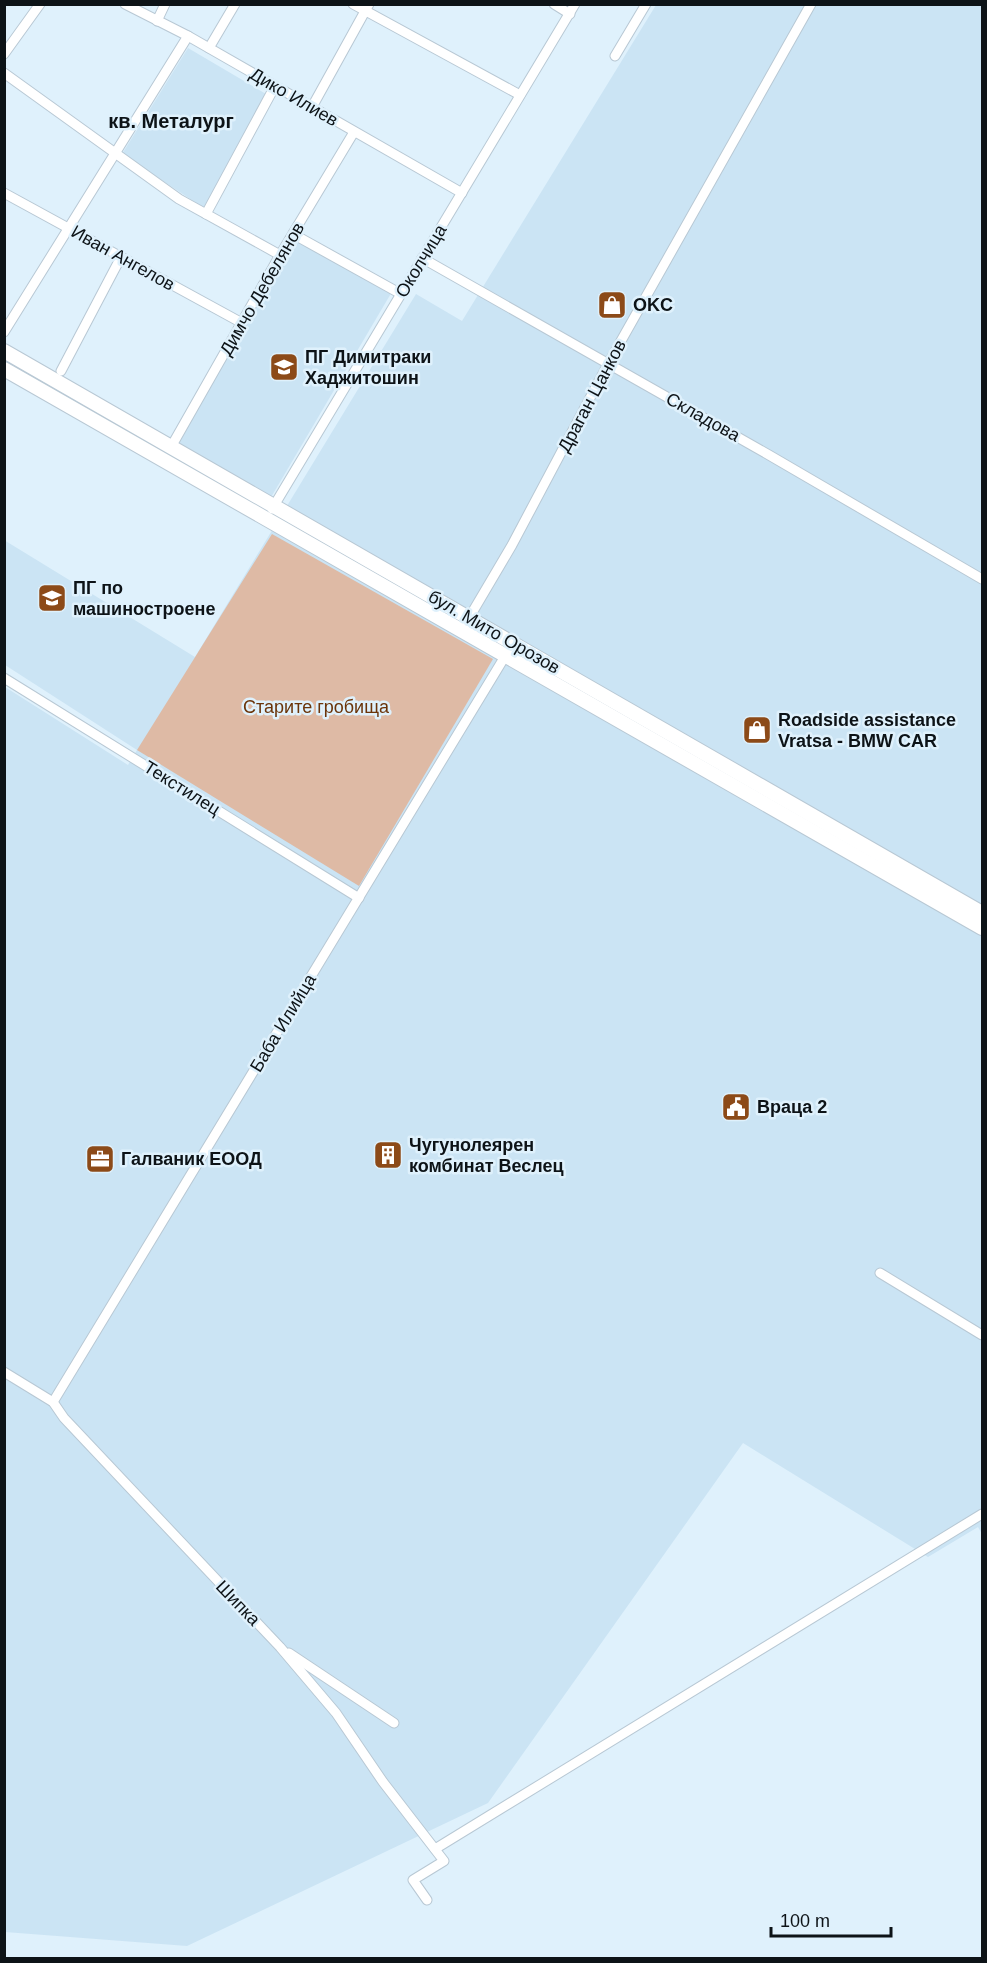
<svg xmlns="http://www.w3.org/2000/svg" width="987" height="1963" font-family="Helvetica,sans-serif">
<style>
.built{fill:#cbe4f4}
.green{fill:#debaa5}
.lines{fill:none;stroke-linecap:round;stroke-linejoin:round}
.street-casing{stroke:#b8c8d4;stroke-width:11}
.secondary-casing{stroke:#b8c8d4;stroke-width:16}
.street{stroke:#fff;stroke-width:9}
.secondary{stroke:#fff;stroke-width:14}
.labels{text-anchor:middle;stroke-width:5;stroke-linejoin:round;paint-order:stroke}
.street-label{font-size:18px;fill:#0d1317;stroke:#dff1fc}
.poi-label{font-size:18px;font-weight:bold;fill:#0d1317;stroke:#dff1fc;text-anchor:start}
.park-label{font-size:18px;fill:#6b3409;stroke:#dff1fc}
.neighbourhood-label{font-size:20px;font-weight:bold;fill:#0d1317;stroke:#dff1fc}
</style>
<rect width="100%" height="100%" fill="#dff1fc"/>
<g class="built">
<path d="M656,5H982V1534L978,1527L928,1557L743,1443L488,1803L187,1946L5,1932V687L128,765L137,750L5,665L4,540L195,657L416,294L462,321Z"/>
<path d="M188,48L266,94L204,208L122,154Z"/>
<path d="M298,235L393,290L270,499L176,445Z"/>
</g>
<path class="green" d="M272,534L493,659L359,886L137,750Z"/>
<g class="lines">
<g class="street-casing">
<g id="street">
<path d="M125,4L188,36L462,193"/>
<path d="M353,4L520,95"/>
<path d="M554,4L570,14"/>
<path d="M157,21L165,4"/>
<path d="M209,48L235,4"/>
<path d="M4,54L40,4"/>
<path d="M615,56L646,4"/>
<path d="M4,73L179,199L280,255"/>
<path d="M312,107L369,4"/>
<path d="M4,193L242,323"/>
<path d="M206,214L275,86"/>
<path d="M293,234L401,294"/>
<path d="M422,258L769,455L982,579"/>
<path d="M4,332L188,36"/>
<path d="M61,371L121,257"/>
<path d="M171,447L280,255L354,132"/>
<path d="M272,509L575,4"/>
<path d="M466,623L512,545L608,364L811,4"/>
<path d="M4,678L359,898"/>
<path d="M880,1273L982,1335"/>
<path d="M4,1372L53,1402L64,1418L280,1647L336,1713L383,1782L444,1861L413,1880L427,1900"/>
<path d="M53,1402L507,653"/>
<path d="M289,1653L394,1723"/>
<path d="M435,1849L982,1514"/>
</g>
</g>
<g class="secondary-casing">
<g id="secondary">
<path d="M4,351L982,913"/>
<path d="M4,369L982,928"/>
</g>
</g>
<use href="#street" class="street"/>
<use href="#secondary" class="secondary"/>
</g>
<defs>
<g id="shop-square" transform="scale(1.5)"><rect x="-9" y="-9" width="18" height="18" rx="4" fill="#8c4a18" stroke="#dff1fc"/><path d="M-5-2.5h2.3a2.7 3.5 0 0 1 5.4 0H5L5.5 6h-11ZM-1.5-2.5h3a1.5 2.3 0 0 0-3 0Z" fill="#fff"/></g>
<g id="school-square" transform="scale(1.5)"><rect x="-9" y="-9" width="18" height="18" rx="4" fill="#8c4a18" stroke="#dff1fc"/><path d="M0-5L7-2L0 1L-7-2ZM-4 1L0 2.5L4 1V4Q0 6-4 4Z" fill="#fff"/></g>
<g id="civic-square" transform="scale(1.5)"><rect x="-9" y="-9" width="18" height="18" rx="4" fill="#8c4a18" stroke="#dff1fc"/><path d="M-.6-6.5H3V-4.5H.6V-3L4-1V1h2V6H-6V1h2V-1L-.6-3ZM-1.2 2.5V6h2.4V2.5Z" fill="#fff"/></g>
<g id="building-square" transform="scale(1.5)"><rect x="-9" y="-9" width="18" height="18" rx="4" fill="#8c4a18" stroke="#dff1fc"/><path d="M-4-6H4V6H1V3H-1V6H-4ZM-2.5-4.3h1.7v1.8h-1.7ZM.8-4.3h1.7v1.8H.8ZM-2.5-1h1.7V.8h-1.7ZM.8-1h1.7V.8H.8Z" fill="#fff"/></g>
<g id="office-square" transform="scale(1.5)"><rect x="-9" y="-9" width="18" height="18" rx="4" fill="#8c4a18" stroke="#dff1fc"/><path d="M-6-3h4V-5.5h4V-3h4V5H-6ZM-1-4.5V-3h2v-1.5ZM-6 0V1H6V0Z" fill="#fff"/></g>
</defs>
<g fill-rule="evenodd">
<use href="#shop-square" x="612" y="305"/>
<use href="#school-square" x="284" y="367"/>
<use href="#school-square" x="52" y="598"/>
<use href="#shop-square" x="757" y="730"/>
<use href="#civic-square" x="736" y="1107"/>
<use href="#building-square" x="388" y="1155"/>
<use href="#office-square" x="100" y="1159"/>
</g>
<g class="labels">
<g class="street-label">
<text transform="translate(294 97) rotate(30)" y="6">Дико Илиев</text>
<text transform="translate(123 258) rotate(29)" y="6">Иван Ангелов</text>
<text transform="translate(421 261) rotate(-59)" y="6">Околчица</text>
<text transform="translate(262 289) rotate(-60)" y="6">Димчо Дебелянов</text>
<text transform="translate(592 396) rotate(-62)" y="6">Драган Цанков</text>
<text transform="translate(703 417) rotate(29)" y="6">Складова</text>
<text transform="translate(494 632) rotate(30)" y="6">бул. Мито Орозов</text>
<text transform="translate(182 788) rotate(32)" y="6">Текстилец</text>
<text transform="translate(283 1023) rotate(-59)" y="6">Баба Илийца</text>
<text transform="translate(238 1603) rotate(46)" y="6">Шипка</text>
</g>
<g class="poi-label">
<text x="633" y="311">OKC</text>
<text x="305" y="363">ПГ Димитраки<tspan x="305" dy="21">Хаджитошин</tspan></text>
<text x="73" y="594">ПГ по<tspan x="73" dy="21">машиностроене</tspan></text>
<text x="778" y="726">Roadside assistance<tspan x="778" dy="21">Vratsa - BMW CAR</tspan></text>
<text x="757" y="1113">Враца 2</text>
<text x="409" y="1151">Чугунолеярен<tspan x="409" dy="21">комбинат Веслец</tspan></text>
<text x="121" y="1165">Галваник ЕООД</text>
</g>
<g class="park-label">
<text x="316" y="713">Старите гробища</text>
</g>
<g class="neighbourhood-label">
<text x="171" y="128">кв. Металург</text>
</g>
</g>
<rect width="987" height="1963" fill="none" stroke="#0d1317" stroke-width="12"/>
<path d="M771 1927v9h120v-9" fill="none" stroke="#0d1317" stroke-width="3"/>
<text x="780" y="1927" font-size="18" fill="#0d1317" stroke="#dff1fc" stroke-width="4.5" paint-order="stroke">100 m</text>
</svg>
